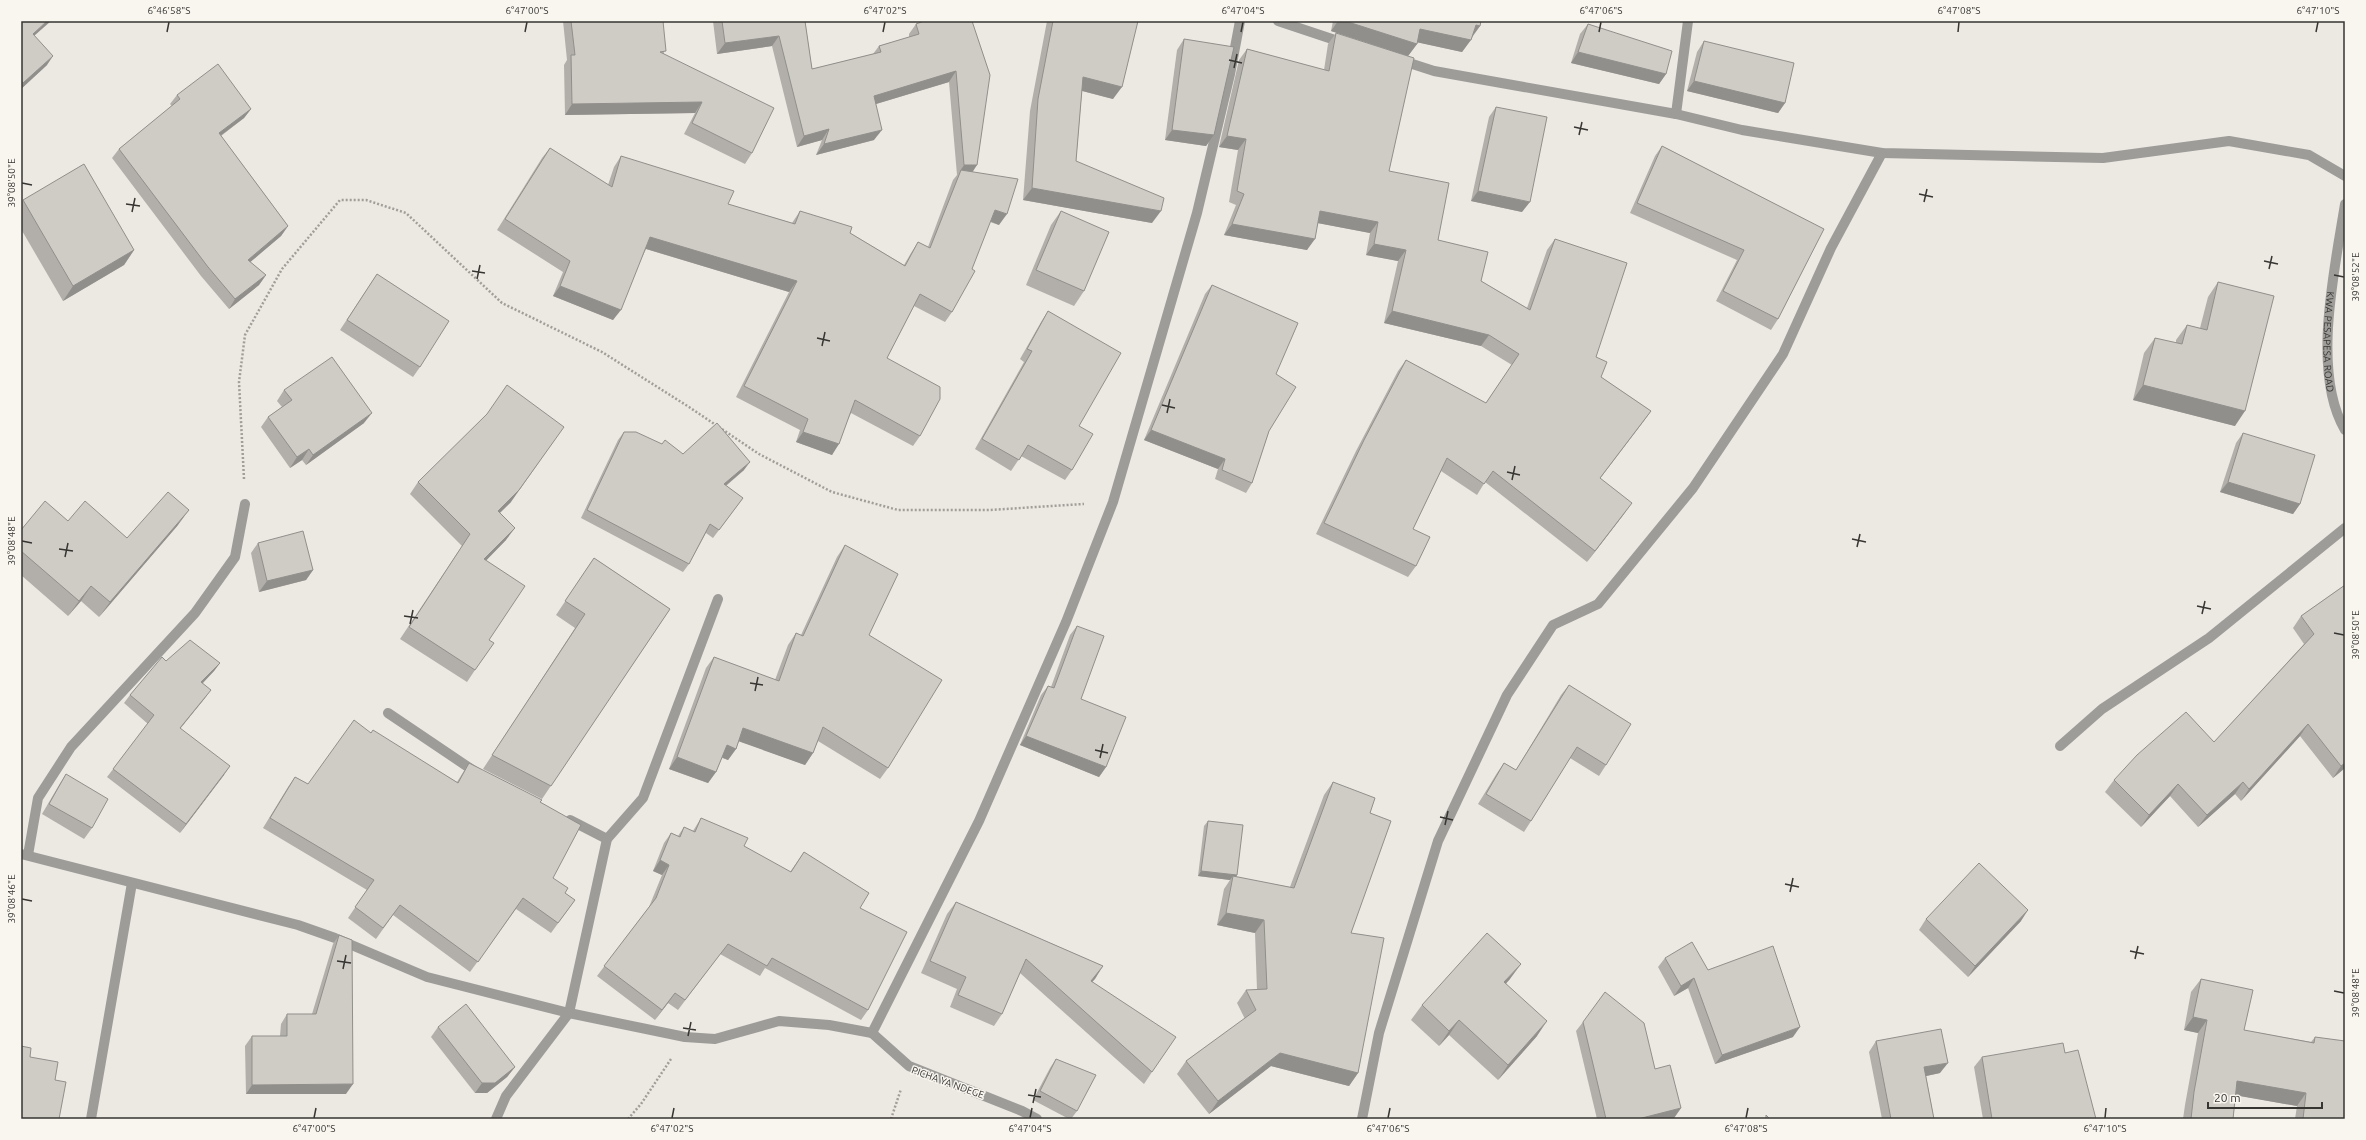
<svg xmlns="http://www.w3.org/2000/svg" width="2366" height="1140" font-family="Ubuntu,sans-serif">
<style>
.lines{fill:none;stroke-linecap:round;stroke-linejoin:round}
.path{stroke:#a09e99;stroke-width:2.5;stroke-dasharray:2 2;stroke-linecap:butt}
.street{stroke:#9d9c99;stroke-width:10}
.wall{fill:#b2afaa}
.shaded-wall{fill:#918f8b}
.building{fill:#cfccc6;stroke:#918f8b}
.ticks{fill:none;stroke:#363532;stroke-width:1.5}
.labels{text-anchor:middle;stroke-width:3;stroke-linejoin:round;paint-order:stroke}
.street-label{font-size:10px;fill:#363532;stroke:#f9f6f0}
.neatline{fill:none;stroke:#363532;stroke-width:1.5}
.ticks-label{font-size:10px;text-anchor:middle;fill:#363532}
</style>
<rect width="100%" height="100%" fill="#ece8e2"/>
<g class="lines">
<g class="path">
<path d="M244,479L239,382L245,335L282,269L340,200H366L406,213L502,303L602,352L689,407L759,454L832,492L898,510H989L1084,504"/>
<path d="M628,1119L641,1104L671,1059"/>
<path d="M891,1119L901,1089"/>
</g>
<g class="street">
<path d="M1278,21L1344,43"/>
<path d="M1400,60L1434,71L1676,114L1742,130L1882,153L2103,158L2229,141L2309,155L2345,176"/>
<path d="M1676,114L1688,21"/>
<path id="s1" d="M2345,204C2335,268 2311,372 2345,430"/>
<path d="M388,713L477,773"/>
<path d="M2060,746L2102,709L2209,638L2345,528"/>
<path d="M570,820L607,839"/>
<path d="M21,854L298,925L335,938L427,977L569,1013L607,839L643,798L718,599"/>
<path d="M28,855L38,798L71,747L195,613L235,557L245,504"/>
<path d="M91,1119L132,883"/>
<path d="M496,1119L506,1096L569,1013L685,1037L715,1039L779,1021L829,1025L872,1033"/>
<path d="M1037,1119L1022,1111L909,1066L872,1033L979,821L1066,622L1113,502L1197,213L1230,74L1240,21"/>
<path d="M1362,1119L1379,1033L1438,841L1507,695L1553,625L1598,604L1693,488L1783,354L1831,248L1882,153"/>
</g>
</g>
<g class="wall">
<path d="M21,21L35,36L47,65L21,89Z"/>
<path d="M563,21H663L664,54L752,153L745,164L684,134L695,113L565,115L564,65L567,60Z"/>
<path d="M713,21H805L812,69L873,54L879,46L909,37V34L916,24L972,21L973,172L999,225L990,222L952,312L945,322L914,306L887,358L920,436L913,446L851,413L832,455L796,442L800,430L736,397L789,292L646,249L613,320L553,296L563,272L497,230L542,158L550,148L608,185L614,167L621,156L728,204L792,223L800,211L850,233L904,265L911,253L918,242L928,247L953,180L957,175L949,82L876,104L874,140L816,155L822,140L797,147L772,46L717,54Z"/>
<path d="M1047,21H1138L1113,99L1082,91L1076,161L1152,223L1023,200L1030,111Z"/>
<path d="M1333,21H1481L1480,26L1462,52L1417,42V44L1408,56L1331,31Z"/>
<path d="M1588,24L1666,74L1659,84L1571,63L1580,34Z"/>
<path d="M1336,33L1389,171L1438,240L1481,281L1527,308L1547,250L1555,239L1596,357L1601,377L1651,411L1643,422L1600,478L1624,514L1587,562L1485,482L1477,495L1441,471L1413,529L1416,566L1408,577L1316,534L1356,451L1398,371L1406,360L1486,403L1512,365L1481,346L1384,323L1398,261L1366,255L1370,233L1318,223L1307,250L1224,235L1236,205L1229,202L1238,150L1219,147L1239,60L1247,49L1324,70L1328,44Z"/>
<path d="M1184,39L1214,135L1206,146L1165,140L1177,50Z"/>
<path d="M1704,41L1785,103L1778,113L1687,91L1697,52Z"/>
<path d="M177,95L251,109L244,118L221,136L288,226L281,236L250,262L266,275L259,285L229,309L201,276L112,158L119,149L172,106L170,104Z"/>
<path d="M1496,107L1522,212L1471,201L1489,117Z"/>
<path d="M1662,146L1824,229L1778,319L1771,330L1716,301L1737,260L1630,213L1655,156Z"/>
<path d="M23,200L134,250L124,265L63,301L21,229V204Z"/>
<path d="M1061,211L1084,291L1074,306L1026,285L1051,225Z"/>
<path d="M377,274L420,367L413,377L340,330Z"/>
<path d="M2218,282L2235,426L2133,400L2144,353L2155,338L2176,343V340L2187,325L2200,328L2208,297Z"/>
<path d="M1212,285L1276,374L1269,431L1252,483L1246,493L1215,479L1218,469L1144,440L1205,294Z"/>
<path d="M1048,311L1079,426L1072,470L1065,480L1021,456L1011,471L975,449L1024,362L1020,359L1041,322Z"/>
<path d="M284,390L364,423L306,465L302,460L290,468L261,427L268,417L282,407L277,401Z"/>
<path d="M624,432L683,454L744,470L726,486L743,498L713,538L706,533L689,564L683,572L581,518L618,440Z"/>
<path d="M2243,433L2300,504L2293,514L2220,492L2236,443Z"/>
<path d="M418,482L511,502L500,513L506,540L486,560L489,640L475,670L467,682L400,639L462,546L410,494Z"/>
<path d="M68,521L127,538L178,525L99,617L81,601L68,616L21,575V530Z"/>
<path d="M258,543L313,570L306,580L259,592L251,553Z"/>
<path d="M845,545L869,635L888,768L880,779L818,741L813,753L805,765L739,741L736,749L728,760L722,758L716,772L708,783L669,769L706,668L714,657L775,680L788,645L796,633L801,635L837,557Z"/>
<path d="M594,558L670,609L542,799L483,769L575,628L556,615Z"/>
<path d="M2345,585V768L2333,778L2300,736L2241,801L2235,794L2198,827L2170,796L2141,827L2105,792L2114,780L2214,742L2304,644L2293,628L2301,616Z"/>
<path d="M1077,626L1081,699L1106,767L1099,777L1020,745L1041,695L1048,686L1051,687L1070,635Z"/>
<path d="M166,661L220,663L214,671L203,683L205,698L180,729L224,775L180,833L107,777L148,724L124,703L130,695Z"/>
<path d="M1569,685L1606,765L1599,776L1570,758L1531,821L1524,832L1478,804L1497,773L1504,763L1516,770L1561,695Z"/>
<path d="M371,732L457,782L462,774L469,763L540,802L553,878L565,893L575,900L551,933L516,909L470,972L393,915L376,939L348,918L367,890L263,828L288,787L295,777L308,784Z"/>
<path d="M66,774L92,828L84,839L42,814L59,785Z"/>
<path d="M1333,782L1370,813L1351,933L1358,1073L1349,1086L1271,1066L1209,1114L1177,1074L1186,1061L1245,1019L1237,1003L1246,990H1257L1255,933L1217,925L1224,889L1230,880L1198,876L1204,826L1208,821L1237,875L1236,877L1290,887L1324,795Z"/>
<path d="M701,818L744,846L790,872L804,852L860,908L868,1010L861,1020L765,968L760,976L720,954L678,1010L668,1003L655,1020L597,976L649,907L662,875L653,871L664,843L671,833L678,836L684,827L693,831Z"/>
<path d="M956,902L1103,966L1092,981L1152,1072L1144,1084L1020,973L1002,1014L994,1026L950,1007L957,989L921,973L947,914Z"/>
<path d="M1926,919L2021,921L1968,977L1919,930Z"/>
<path d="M339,935L346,1094H246L245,1046L252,1036H280L281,1024L287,1014H312L333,944Z"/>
<path d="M1665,958L1793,1037L1715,1064L1688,988L1674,996L1658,967Z"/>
<path d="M1510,979L1506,983L1537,1036L1498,1080L1449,1035L1439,1046L1411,1020L1422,1005Z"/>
<path d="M2201,979L2244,1030L2311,1042L2315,1037L2345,1119H2295L2297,1106L2236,1095L2233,1119H2183L2185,1105L2198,1033L2184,1030L2191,992Z"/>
<path d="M1583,1022L1655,1069L1681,1108L1674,1118L1671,1119H1597L1576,1031Z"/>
<path d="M438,1027L515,1067L507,1077L487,1093H475L431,1037Z"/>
<path d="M1876,1041L1940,1073L1926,1076L1934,1119H1882L1869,1052Z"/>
<path d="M2065,1053L2096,1119H1983L1974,1067L1982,1057Z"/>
<path d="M1056,1059L1077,1111L1071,1119H1069L1033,1100L1050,1068Z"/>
</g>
<g class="shaded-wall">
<path d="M47,21H51L26,43L33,34Z"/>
<path d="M1338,21H1345L1417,44L1408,56L1331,31Z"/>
<path d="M1476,25L1480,26L1471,38Z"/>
<path d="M1420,29L1471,40L1462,52L1411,41Z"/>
<path d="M779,36L772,46L717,54L725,43Z"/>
<path d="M1578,52L1666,74L1659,84L1571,63Z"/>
<path d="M53,56L47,65L21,89V86L23,83Z"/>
<path d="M956,71L949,82L866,107L874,96Z"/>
<path d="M1083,77L1122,87L1113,99L1075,89Z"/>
<path d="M1694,81L1785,103L1778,113L1687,91Z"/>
<path d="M702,102L695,113L565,115L572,104Z"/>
<path d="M251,109L244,118L212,142L219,133Z"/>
<path d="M829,129L822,140L797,147L804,136Z"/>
<path d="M882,130L874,140L816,155L824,144Z"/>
<path d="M1172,130L1214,135L1206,146L1165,140Z"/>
<path d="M1227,136L1246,139L1238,150L1219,147Z"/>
<path d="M964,165H977L970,176L960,171Z"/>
<path d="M1032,188L1161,211L1152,223L1023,200Z"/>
<path d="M1478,191L1530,202L1522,212L1471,201Z"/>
<path d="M995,210L1007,214L999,225L987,220Z"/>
<path d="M1320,211L1378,222L1370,233L1312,222Z"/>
<path d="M1232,224L1315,239L1307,250L1224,235Z"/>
<path d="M288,226L281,236L241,270L248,260Z"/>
<path d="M650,237L797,281L789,292L643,248Z"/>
<path d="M1374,244L1406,250L1398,261L1366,255Z"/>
<path d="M134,250L124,265L63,301L73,286Z"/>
<path d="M266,275L259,285L229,309L235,299Z"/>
<path d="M560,286L621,310L613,320L553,296Z"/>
<path d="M1392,311L1489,335L1481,346L1384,323Z"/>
<path d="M2143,385L2245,411L2235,426L2133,400Z"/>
<path d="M1651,411L1643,422L1592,489L1600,478Z"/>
<path d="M372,413L364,423L306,465L313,455Z"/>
<path d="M1151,430L1225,459L1218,469L1144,440Z"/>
<path d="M803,432L839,444L832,455L796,442Z"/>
<path d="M555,439L511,502L489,523L498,511Z"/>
<path d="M309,449L302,460L290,468L297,457Z"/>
<path d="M750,462L744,470L718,492L724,484Z"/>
<path d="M2228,482L2300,504L2293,514L2220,492Z"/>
<path d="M1632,503L1624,514L1587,562L1595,551Z"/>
<path d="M189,510L178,525L99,617L110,602Z"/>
<path d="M515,528L506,540L476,571L484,559Z"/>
<path d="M313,570L306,580L259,592L267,581Z"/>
<path d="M91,586L81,601L68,616L79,601Z"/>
<path d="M220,663L214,671L195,691L201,682Z"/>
<path d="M211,690L205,698L173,737L180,728Z"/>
<path d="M2308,724L2300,736L2241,801L2249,789Z"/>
<path d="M743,728L813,753L805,765L735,740Z"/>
<path d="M1026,736L1106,767L1099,777L1020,745Z"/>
<path d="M727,745L736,749L728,760L719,756Z"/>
<path d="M677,757L716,772L708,783L669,769Z"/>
<path d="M2345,763V768L2333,778L2341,766Z"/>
<path d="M230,766L224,775L180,833L186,824Z"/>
<path d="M2243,782L2235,794L2198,827L2207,815Z"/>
<path d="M2178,784L2170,796L2141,827L2149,815Z"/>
<path d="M660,860L669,865L662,875L653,871Z"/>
<path d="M1201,871L1237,875L1234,880L1233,876L1230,880L1198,876Z"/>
<path d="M2028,910L2021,921L1968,977L1975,966Z"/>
<path d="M1226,913L1264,920L1255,933L1217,925Z"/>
<path d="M1521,964L1510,979L1494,997L1504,982Z"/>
<path d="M1103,966L1095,979L1082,993L1091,981Z"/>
<path d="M1694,978L1688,988L1674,996L1681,986Z"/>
<path d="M675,993L668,1003L655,1020L662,1010Z"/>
<path d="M2193,1017L2207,1020L2198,1033L2184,1030Z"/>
<path d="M1459,1020L1449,1035L1439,1046L1449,1031Z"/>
<path d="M1547,1021L1537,1036L1498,1080L1508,1065Z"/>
<path d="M1800,1027L1793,1037L1715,1064L1722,1055Z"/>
<path d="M1280,1053L1358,1073L1349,1086L1271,1066L1209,1114L1218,1101Z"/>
<path d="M1948,1063L1940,1073L1917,1078L1924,1067Z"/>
<path d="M515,1067L507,1077L487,1093H475L482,1083Z"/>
<path d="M2237,1081L2306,1093L2297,1106L2228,1094Z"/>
<path d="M353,1084L346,1094H246L252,1085Z"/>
<path d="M1681,1108L1674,1118L1671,1119H1638Z"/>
</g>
<g class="building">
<path d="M21,21H47L33,34L53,56L23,83L21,80Z"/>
<path d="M571,21H663L666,51L660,52L774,108L752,153L692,123L702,102L572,104L571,55H575Z"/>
<path d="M722,21H805L812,69L881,52L879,46L919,34L916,24L924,21H972L990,75L977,165H964L956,71L874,96L882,130L824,144L829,129L804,136L779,36L725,43Z"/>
<path d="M1053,21H1138L1122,87L1083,77L1076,161L1164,198L1161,211L1032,188L1038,99Z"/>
<path d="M1345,21H1481L1480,26L1476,25L1471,40L1420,29L1417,44Z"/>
<path d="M1588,24L1672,51L1666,74L1578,52Z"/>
<path d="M1336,33L1414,58L1389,171L1449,183L1438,240L1488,252L1481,281L1530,310L1555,239L1627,263L1596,357L1607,362L1601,377L1651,411L1600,478L1632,503L1595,551L1493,471L1484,484L1447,458L1413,529L1430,537L1416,566L1324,523L1364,440L1406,360L1486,403L1519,354L1489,335L1392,311L1406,250L1374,244L1378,222L1320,211L1315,239L1232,224L1244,194L1237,191L1246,139L1227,136L1247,49L1329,71Z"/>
<path d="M1184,39L1234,47L1214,135L1172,130Z"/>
<path d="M1704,41L1794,63L1785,103L1694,81Z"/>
<path d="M218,64L251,109L219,133L288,226L248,260L266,275L235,299L208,267L119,149L180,99L177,95Z"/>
<path d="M1496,107L1547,117L1530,202L1478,191Z"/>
<path d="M1662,146L1824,229L1778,319L1723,291L1744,250L1637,203Z"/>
<path d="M550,148L612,187L621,156L734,191L728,204L795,224L800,211L852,227L850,233L905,266L918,242L930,248L961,170L1018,179L1007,214L995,210L972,269L975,271L952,312L920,294L887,358L940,387V399L920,436L855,400L839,444L803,432L808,419L744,386L797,281L650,237L621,310L560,286L570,261L505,219Z"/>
<path d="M84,164L134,250L73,286L23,200Z"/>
<path d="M1061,211L1109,232L1084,291L1036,270Z"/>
<path d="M377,274L449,321L420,367L347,320Z"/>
<path d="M2218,282L2274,296L2245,411L2143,385L2155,338L2182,344L2187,325L2207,330Z"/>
<path d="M1212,285L1298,323L1276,374L1296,387L1269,431L1252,483L1222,470L1225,459L1151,430Z"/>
<path d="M1048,311L1121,353L1079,426L1093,434L1072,470L1028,445L1019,460L982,439L1032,351L1027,349Z"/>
<path d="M332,357L372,413L313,455L309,449L297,457L268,417L292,400L284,390Z"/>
<path d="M507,385L564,427L519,490L498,511L515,528L484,559L525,586L489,640L494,643L475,670L409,627L470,534L418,482L487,414Z"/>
<path d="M717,423L750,462L724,484L743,498L719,530L710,524L689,564L587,510L624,432H636L662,444L665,440L683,454Z"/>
<path d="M2243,433L2315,455L2300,504L2228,482Z"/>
<path d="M168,492L189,510L110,602L91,586L79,601L21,551V530L45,501L68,521L85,501L127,538Z"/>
<path d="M303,531L313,570L267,581L258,543Z"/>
<path d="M845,545L898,574L869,635L942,680L888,768L823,727L813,753L743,728L736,749L727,745L716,772L677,757L714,657L779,681L796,633L803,636Z"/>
<path d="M594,558L670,609L551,786L492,755L585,614L565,601Z"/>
<path d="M2345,585V763L2341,766L2308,724L2249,789L2243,782L2207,815L2178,784L2149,815L2114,780L2137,755L2186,712L2214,742L2314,634L2301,616Z"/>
<path d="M1077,626L1104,636L1081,699L1126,717L1106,767L1026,736L1048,686L1054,688Z"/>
<path d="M190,640L220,663L201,682L211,690L180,728L230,766L186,824L113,769L154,715L130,695L162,657L166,661Z"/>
<path d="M1569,685L1631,724L1606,765L1577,747L1531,821L1486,794L1504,763L1516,770Z"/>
<path d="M354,720L371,733L373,730L458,783L469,763L542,800L540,802L581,825L553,878L568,888L565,893L575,900L558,923L523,898L478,962L400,905L383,928L355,907L374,880L270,818L295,777L308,784Z"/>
<path d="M66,774L108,799L92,828L49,804Z"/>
<path d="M1333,782L1375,798L1370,813L1391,821L1351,933L1384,938L1358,1073L1280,1053L1218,1101L1186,1061L1256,1010L1246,990L1267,989L1264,920L1226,913L1233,876L1294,888Z"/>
<path d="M701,818L748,838L744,846L791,872L804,852L869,893L860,908L907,932L868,1010L772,958L767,966L728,944L685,1000L675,993L662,1010L604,966L656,898L669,865L660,860L671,833L680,837L684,827L695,832Z"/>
<path d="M1208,821L1243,825L1237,875L1201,871Z"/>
<path d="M1979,863L2028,910L1975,966L1926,919Z"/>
<path d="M956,902L1103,966L1091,981L1176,1037L1152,1072L1026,959L1002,1014L958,995L966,977L930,961Z"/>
<path d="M1487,933L1521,964L1504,982L1547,1021L1508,1065L1459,1020L1449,1031L1422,1005Z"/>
<path d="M339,935L352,940L353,1084L252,1085V1036H287V1014H316Z"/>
<path d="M1692,942L1708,970L1773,946L1800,1027L1722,1055L1694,978L1681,986L1665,958Z"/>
<path d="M2201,979L2253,990L2244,1030L2314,1043L2315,1037L2345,1041V1119H2303L2306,1093L2237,1081L2233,1119H2191L2194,1092L2207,1020L2193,1017Z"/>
<path d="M1605,992L1644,1023L1655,1069L1670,1065L1681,1108L1638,1119H1606L1583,1022Z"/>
<path d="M466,1004L515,1067L495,1083H482L438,1027Z"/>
<path d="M1941,1029L1948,1063L1924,1067L1934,1119H1891L1876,1041Z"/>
<path d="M2063,1043L2065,1053L2078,1050L2096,1119H1992L1982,1057Z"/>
<path d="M21,1046L31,1048L30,1057L58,1062L55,1080L66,1082L59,1119H21Z"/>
<path d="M1056,1059L1096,1075L1077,1111L1040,1091Z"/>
<path d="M1766,1115L1770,1119H1766Z"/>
</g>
<path class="ticks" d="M167,32L169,22M525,32L527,22M883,32L885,22M1241,32L1243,22M1599,32L1601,22M1958,32L1959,22M2316,32L2318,22M1229,60L1242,63M1234,68L1237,54M1574,127L1588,130M1579,135L1582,122M22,183L32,185M1919,194L1933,197M1924,202L1927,189M126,204L140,206M132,212L135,198M2264,261L2278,264M2269,269L2272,256M472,271L485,273M2334,275L2344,277M477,279L480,265M817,338L830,341M822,346L825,332M1162,405L1175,408M1167,413L1170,399M1507,472L1520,475M1512,480L1515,466M1852,539L1866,542M22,541L32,543M1857,547L1860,534M59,549L73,551M65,557L68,543M2197,606L2211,609M2202,614L2205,601M404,616L418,618M410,624L413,610M2334,633L2344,635M750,683L763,685M755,691L758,677M1095,750L1108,753M1100,758L1103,744M1440,817L1453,820M1445,825L1448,811M1785,884L1799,887M1790,892L1793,878M22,899L32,901M2130,951L2144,954M2135,959L2138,946M337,961L351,963M343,969L346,955M2334,991L2344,993M683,1028L696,1030M688,1036L691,1022M1028,1095L1041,1097M1033,1103L1036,1089M314,1118L316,1108M672,1118L674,1108M1030,1118L1032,1108M1388,1118L1390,1108M1746,1118L1748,1108M2105,1118L2106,1108"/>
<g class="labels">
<g class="street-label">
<text dy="4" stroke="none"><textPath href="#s1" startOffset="139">KWA PESAPESA ROAD</textPath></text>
<text transform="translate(948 1082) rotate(20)" y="4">PICHA YA NDEGE</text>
</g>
</g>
<rect width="2366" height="1140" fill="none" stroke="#f9f6f0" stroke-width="44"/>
<path d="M2208 1102v6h114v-6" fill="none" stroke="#363532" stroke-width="2"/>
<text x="2214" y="1102" font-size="12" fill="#363532" stroke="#f9f6f0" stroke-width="3" paint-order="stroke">20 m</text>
<rect x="22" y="22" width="2322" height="1096" class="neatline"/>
<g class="ticks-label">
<text x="169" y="14">6°46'58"S</text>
<text x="527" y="14">6°47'00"S</text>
<text x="885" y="14">6°47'02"S</text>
<text x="1243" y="14">6°47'04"S</text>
<text x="1601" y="14">6°47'06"S</text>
<text x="1959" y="14">6°47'08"S</text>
<text x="2318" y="14">6°47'10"S</text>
<text transform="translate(11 183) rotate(-90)" y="4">39°08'50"E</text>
<text transform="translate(2355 277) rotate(-90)" y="4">39°08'52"E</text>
<text transform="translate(11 541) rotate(-90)" y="4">39°08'48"E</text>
<text transform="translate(2355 635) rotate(-90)" y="4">39°08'50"E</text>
<text transform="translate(11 899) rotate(-90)" y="4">39°08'46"E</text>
<text transform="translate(2355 993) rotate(-90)" y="4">39°08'48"E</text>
<text x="314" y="1132">6°47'00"S</text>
<text x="672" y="1132">6°47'02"S</text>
<text x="1030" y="1132">6°47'04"S</text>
<text x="1388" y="1132">6°47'06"S</text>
<text x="1746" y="1132">6°47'08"S</text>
<text x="2105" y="1132">6°47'10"S</text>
</g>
</svg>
